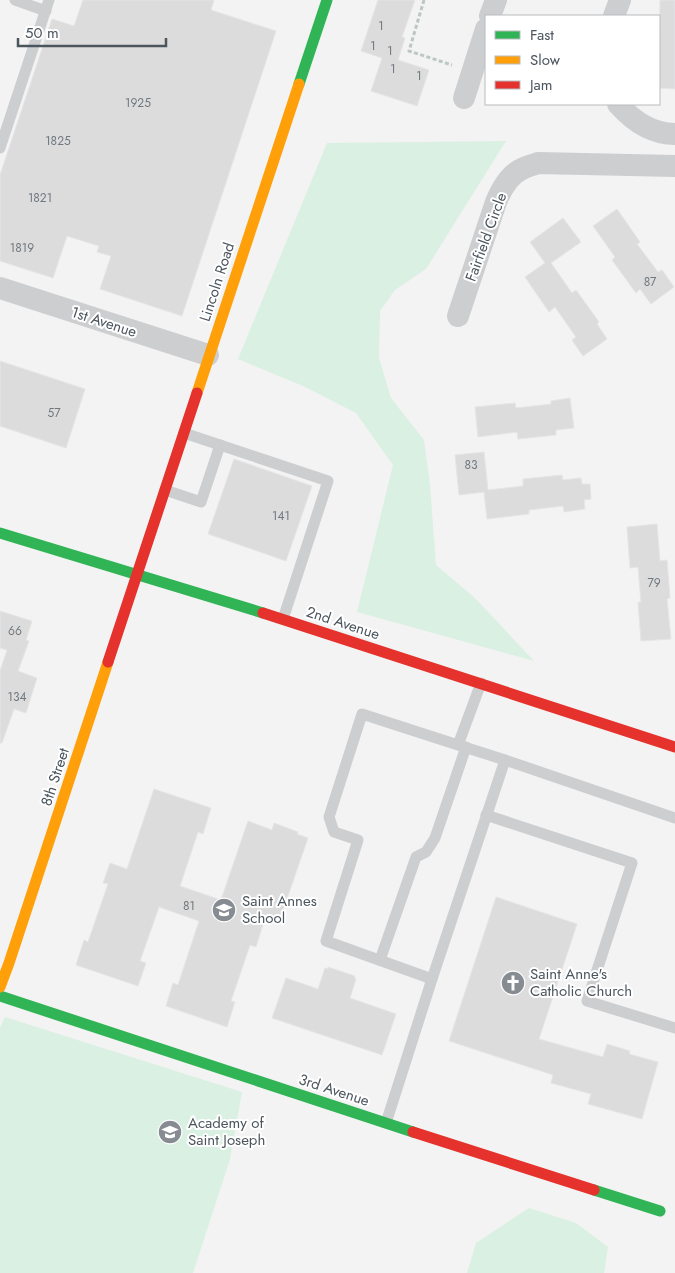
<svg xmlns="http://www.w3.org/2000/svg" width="675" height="1273" font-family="Jost,sans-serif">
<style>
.green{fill:#daf0e2}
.building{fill:#dcdcdd;stroke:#e5e5e6}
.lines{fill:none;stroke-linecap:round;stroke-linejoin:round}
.path{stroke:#bcc6c3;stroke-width:3;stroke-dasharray:4 2.5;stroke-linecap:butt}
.lane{stroke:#cdced0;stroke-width:11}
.street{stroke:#cdced0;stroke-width:22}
.fast{stroke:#30b455;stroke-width:11}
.slow{stroke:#ff9f0a;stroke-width:11}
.jam{stroke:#e5322d;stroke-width:11}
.labels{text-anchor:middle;stroke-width:4;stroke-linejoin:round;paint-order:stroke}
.number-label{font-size:12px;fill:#70787e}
.street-label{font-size:15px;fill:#4b555e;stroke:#fff}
.poi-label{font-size:15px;fill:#4b555e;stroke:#fff;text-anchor:start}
</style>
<rect width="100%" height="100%" fill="#f3f3f3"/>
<g class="green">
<path d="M506,141L426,269L395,290L380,311L379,358L391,398L424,440L430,485L436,565L475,598L534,661L357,612L393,465L356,413L303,386L238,359L327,143Z"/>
<path d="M5,1017L242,1092L230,1159L193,1273H0V1028Z"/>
<path d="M529,1208L576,1223L608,1247L604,1273H467L476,1243Z"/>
</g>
<g class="building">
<path d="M83,0H214L211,10L276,31L182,316L100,289L111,256L97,252L99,246L67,236L53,278L0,261V175L52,19L74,26Z"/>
<path d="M378,0H415L402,37L405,38L398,60L429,70L417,106L371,91L382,58L361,51Z"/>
<path d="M660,0H675V89L659,88Z"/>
<path d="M617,209L640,242L637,244L658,272L662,270L674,287L651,304L640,289L636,293L612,260L615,257L593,226Z"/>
<path d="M563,218L581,242L551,263L572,293L576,290L599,322L597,324L607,339L583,356L572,340L576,337L555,307L549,312L525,277L545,263L530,242Z"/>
<path d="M0,361L85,389L66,448L0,426Z"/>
<path d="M570,398L574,428L556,430V435L518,439L517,432L478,437L475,407L515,403L516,408L551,404V401Z"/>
<path d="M484,452L488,490L523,486V479L562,475L563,480L581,478L582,484H590L591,499L584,500L585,509L564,512L563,506L529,510V514L487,519L484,492L459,495L455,455Z"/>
<path d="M234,459L312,486L286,561L208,534Z"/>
<path d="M657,524L660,561L667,560L670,598L667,599L671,639L641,641L638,602H641L638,567L630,568L627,527Z"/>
<path d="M0,611L32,621L26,640L29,641L18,671L37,678L26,713L14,709L2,743H0V671L7,650L0,648Z"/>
<path d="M154,789L211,808L203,834L198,832L180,886L221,900L248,821L272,830L274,823L298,832L297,834L308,838L280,919L266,914L256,947L250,945L231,1001L235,1002L227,1027L166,1006L173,983L178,985L199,921L159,907L140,961L146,963L138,986L76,965L84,940L88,942L108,884L103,883L110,863L127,869Z"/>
<path d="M496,897L577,924L539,1039L603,1057L607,1044L630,1051L629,1054L658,1062L642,1119L588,1104L591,1094L551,1083L553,1075L449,1041Z"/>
<path d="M328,967L355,976L354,978L356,979L350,998L396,1014L382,1055L272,1018L286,978L318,989L325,968L328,969Z"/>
</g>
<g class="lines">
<path class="path" d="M424,0L409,51L452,65"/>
<g class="lane">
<path d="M15,0L46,11"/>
<path d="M0,148L49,0"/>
<path d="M184,433L328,481L283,619"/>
<path d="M165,490L201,502L220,445"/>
<path d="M458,745L505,760L432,979L326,941L358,840L334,832L329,817L362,714L458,745L481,683"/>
<path d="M505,760L675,818"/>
<path d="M486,815L632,863L587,1001L675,1028"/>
<path d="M380,960L416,857L426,852L435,838L466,747"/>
<path d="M386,1123L432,979"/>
</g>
<g class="street">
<path d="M490,16L496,0"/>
<path d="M614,16L620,0"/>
<path d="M464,98L486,29"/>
<path d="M618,104C633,121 651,134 675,134"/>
<path d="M0,288L208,355"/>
<path d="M458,316L496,202C501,190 510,174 522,169C527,166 533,165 538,163L675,166"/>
</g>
<g class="fast">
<path d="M299,84L327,0"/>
<path d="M0,533L263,613"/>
<path d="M0,996L413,1132"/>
<path d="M594,1190L660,1211"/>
</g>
<g class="slow">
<path d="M197,393L299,84"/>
<path d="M0,987L9,963L108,662"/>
</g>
<g class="jam">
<path d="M263,613L675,747"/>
<path d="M108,662L197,393"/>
<path d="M413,1132L594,1190"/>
</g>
</g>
<defs>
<g id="school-disc" transform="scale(1.25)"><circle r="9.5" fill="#868c92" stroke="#fff"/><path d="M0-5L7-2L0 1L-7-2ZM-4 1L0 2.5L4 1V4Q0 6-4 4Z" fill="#fff"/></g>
<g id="church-disc" transform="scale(1.25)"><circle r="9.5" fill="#868c92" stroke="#fff"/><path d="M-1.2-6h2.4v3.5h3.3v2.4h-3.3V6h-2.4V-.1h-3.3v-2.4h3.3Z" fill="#fff"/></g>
</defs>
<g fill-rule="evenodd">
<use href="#school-disc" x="224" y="910"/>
<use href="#church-disc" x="513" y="983"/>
<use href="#school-disc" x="170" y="1132"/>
</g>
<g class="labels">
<g class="number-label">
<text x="381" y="30">1</text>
<text x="373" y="50">1</text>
<text x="390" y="55">1</text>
<text x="393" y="73">1</text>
<text x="419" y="80">1</text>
<text x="138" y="107">1925</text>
<text x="58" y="145">1825</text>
<text x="40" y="202">1821</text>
<text x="22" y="252">1819</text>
<text x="650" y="286">87</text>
<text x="54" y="417">57</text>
<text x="471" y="469">83</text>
<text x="281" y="520">141</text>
<text x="654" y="587">79</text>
<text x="15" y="635">66</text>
<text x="17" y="701">134</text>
<text x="189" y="910">81</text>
</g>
<g class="street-label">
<text transform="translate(486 237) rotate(-70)" y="5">Fairfield Circle</text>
<text transform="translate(217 282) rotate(-72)" y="5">Lincoln Road</text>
<text transform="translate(104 322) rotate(18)" y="5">1st Avenue</text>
<text transform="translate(343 623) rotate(18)" y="5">2nd Avenue</text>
<text transform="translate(55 777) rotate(-72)" y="5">8th Street</text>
<text transform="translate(334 1090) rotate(18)" y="5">3rd Avenue</text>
</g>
<g class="poi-label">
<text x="242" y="906">Saint Annes<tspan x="242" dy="17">School</tspan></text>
<text x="530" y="979">Saint Anne's<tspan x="530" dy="17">Catholic Church</tspan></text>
<text x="188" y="1128">Academy of<tspan x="188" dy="17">Saint Joseph</tspan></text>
</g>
</g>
<rect x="485" y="15" width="175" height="90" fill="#ffffff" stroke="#b7bbbf"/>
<rect x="495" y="31" width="25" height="8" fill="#30b455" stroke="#b7bbbf"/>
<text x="530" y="40" font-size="15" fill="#4b555e">Fast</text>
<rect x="495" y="56" width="25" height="8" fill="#ff9f0a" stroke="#b7bbbf"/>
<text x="530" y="65" font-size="15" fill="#4b555e">Slow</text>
<rect x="495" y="81" width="25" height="8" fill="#e5322d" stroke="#b7bbbf"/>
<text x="530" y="90" font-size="15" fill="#4b555e">Jam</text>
<path d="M18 38v8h148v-8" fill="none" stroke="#4b555e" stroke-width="2.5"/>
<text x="25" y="38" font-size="15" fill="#4b555e" stroke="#ffffff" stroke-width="4" paint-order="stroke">50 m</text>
</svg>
